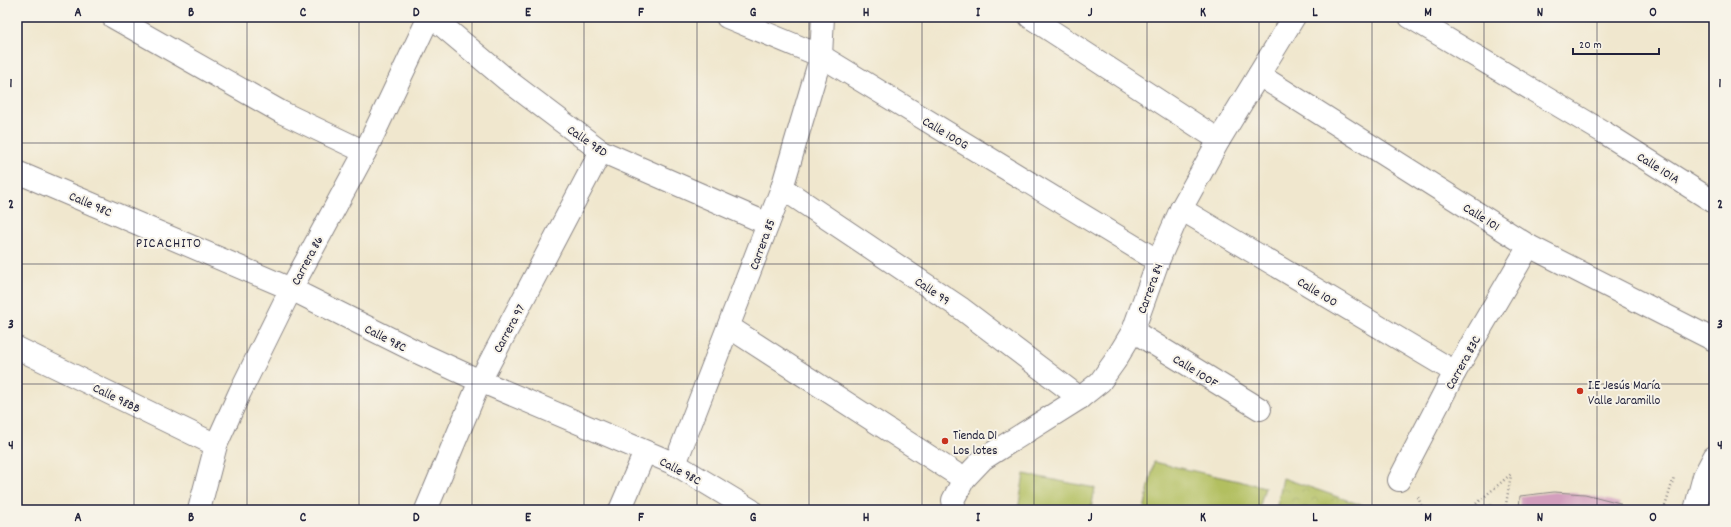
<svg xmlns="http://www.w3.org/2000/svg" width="1731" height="527" font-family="Dekko,sans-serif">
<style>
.green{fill:#b2bf61;stroke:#6a704e}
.park{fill:url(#park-crowns);stroke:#6a704e}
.building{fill:#d39fbd}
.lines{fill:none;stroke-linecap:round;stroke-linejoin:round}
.pedestrian-casing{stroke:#898484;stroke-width:24}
.minor-casing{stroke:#898484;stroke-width:24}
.tertiary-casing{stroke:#898484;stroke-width:24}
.path{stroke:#898484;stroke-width:2.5;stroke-dasharray:1 3;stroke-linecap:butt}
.pedestrian{stroke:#fff;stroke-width:22}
.minor{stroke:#fff;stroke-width:22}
.tertiary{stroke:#fff;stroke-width:22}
.grid{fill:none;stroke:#22223b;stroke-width:1;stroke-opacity:0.55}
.poi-dot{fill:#c8321e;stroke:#f7f3e8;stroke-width:1.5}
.labels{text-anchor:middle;stroke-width:4;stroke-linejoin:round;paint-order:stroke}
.street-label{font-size:13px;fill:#22223b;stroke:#f7f3e8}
.poi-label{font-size:13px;fill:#22223b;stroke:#f7f3e8;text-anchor:start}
.neighbourhood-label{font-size:14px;letter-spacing:1px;fill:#22223b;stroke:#f7f3e8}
.neatline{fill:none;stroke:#22223b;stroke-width:1.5}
.grid-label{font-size:13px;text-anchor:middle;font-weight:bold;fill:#22223b}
</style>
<defs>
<pattern id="park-crowns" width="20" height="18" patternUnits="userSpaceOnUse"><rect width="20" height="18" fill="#b2bf61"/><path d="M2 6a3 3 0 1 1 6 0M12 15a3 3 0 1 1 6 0" fill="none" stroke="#909b51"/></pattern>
</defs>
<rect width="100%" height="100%" fill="#f7f3e8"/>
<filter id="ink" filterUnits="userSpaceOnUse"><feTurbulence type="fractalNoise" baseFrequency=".025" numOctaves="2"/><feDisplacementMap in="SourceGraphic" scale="8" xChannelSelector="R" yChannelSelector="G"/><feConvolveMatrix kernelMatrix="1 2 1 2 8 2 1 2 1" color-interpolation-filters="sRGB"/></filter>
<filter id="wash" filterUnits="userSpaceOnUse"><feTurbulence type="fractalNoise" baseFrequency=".012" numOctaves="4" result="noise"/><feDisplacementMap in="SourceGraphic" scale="16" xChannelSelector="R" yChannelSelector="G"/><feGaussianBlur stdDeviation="0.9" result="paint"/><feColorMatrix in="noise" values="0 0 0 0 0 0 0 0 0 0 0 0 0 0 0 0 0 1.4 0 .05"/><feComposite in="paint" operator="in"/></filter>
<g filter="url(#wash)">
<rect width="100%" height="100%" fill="#f0e7ce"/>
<g class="green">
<path d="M1154,462L1265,487L1259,510H1144Z"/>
<path d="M1024,474L1095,488L1091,510H1018Z"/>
</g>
<path class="park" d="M1283,478L1370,508L1491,506V510H1276Z"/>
<g id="blocks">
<path class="building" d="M1554,492L1585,494L1620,503V510H1519L1520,496Z"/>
</g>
</g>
<g filter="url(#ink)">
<use href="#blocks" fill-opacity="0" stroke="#898484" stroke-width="1"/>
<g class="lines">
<g class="pedestrian-casing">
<g id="pedestrian">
<path d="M1410,17L1605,133"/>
<path d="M1259,75L1529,246"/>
</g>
</g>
<g class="minor-casing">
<g id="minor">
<path d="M113,17L281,112L365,152"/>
<path d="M432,17L507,80L601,151L768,224"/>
<path d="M727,17L821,56L1158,261"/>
<path d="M1030,17L1219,140"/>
<path d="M1605,133L1714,202"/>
<path d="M17,172L291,289L417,352L480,381L675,464L751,510"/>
<path d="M782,188L962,309L1080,398"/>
<path d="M1181,209L1455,372"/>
<path d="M729,327L964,479"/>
<path d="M1133,331L1260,409"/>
<path d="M17,348L216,445"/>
<path d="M675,464L782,188L821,56L823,17"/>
<path d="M1399,480L1455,372L1529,246L1714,340"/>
<path d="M199,510L216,445L240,392L291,289L365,152L429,17"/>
<path d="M426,510L480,381L601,151"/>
<path d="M620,510L645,452"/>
<path d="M955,510L953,500L964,479L983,459L1080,398L1100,382L1115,361L1133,331L1158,261L1181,209L1219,140L1294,17"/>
</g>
</g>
<g class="tertiary-casing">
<path id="tertiary" d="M1695,510L1704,476L1714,457"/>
</g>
<g class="path">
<path d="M1418,497L1423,510"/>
<path d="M1430,510L1434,508L1435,510"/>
<path d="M1471,510L1477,503L1511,474"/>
<path d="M1505,510L1511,475"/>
<path d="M1664,510L1674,477"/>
</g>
<use href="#pedestrian" class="pedestrian"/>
<use href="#minor" class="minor"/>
<use href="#tertiary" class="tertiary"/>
</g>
</g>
<path class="grid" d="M134,17V510M247,17V510M359,17V510M472,17V510M584,17V510M697,17V510M809,17V510M922,17V510M1034,17V510M1147,17V510M1259,17V510M1372,17V510M1484,17V510M1597,17V510M17,143H1714M17,264H1714M17,384H1714"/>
<g class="poi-dot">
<circle cx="1580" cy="391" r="4"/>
<circle cx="945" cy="441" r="4"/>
</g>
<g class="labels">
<g class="street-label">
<text transform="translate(946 132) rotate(31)" y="5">Calle 100G</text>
<text transform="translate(588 140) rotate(34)" y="5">Calle 98D</text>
<text transform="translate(1659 167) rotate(32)" y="5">Calle 101A</text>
<text transform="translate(91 203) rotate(23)" y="5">Calle 98C</text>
<text transform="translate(1482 216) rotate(32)" y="5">Calle 101</text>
<text transform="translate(761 244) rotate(-70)" y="5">Carrera 85</text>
<text transform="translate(306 260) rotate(-62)" y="5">Carrera 86</text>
<text transform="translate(1149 288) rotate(-70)" y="5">Carrera 84</text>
<text transform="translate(933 290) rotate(34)" y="5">Calle 99</text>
<text transform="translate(1318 291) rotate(31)" y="5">Calle 100</text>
<text transform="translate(508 328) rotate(-62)" y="5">Carrera 97</text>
<text transform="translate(386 337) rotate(27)" y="5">Calle 98C</text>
<text transform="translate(1462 362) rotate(-61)" y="5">Carrera 83C</text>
<text transform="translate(1196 370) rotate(32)" y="5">Calle 100F</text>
<text transform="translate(117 397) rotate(26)" y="5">Calle 98BB</text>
<text transform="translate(681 470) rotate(28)" y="5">Calle 98C</text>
</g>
<g class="poi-label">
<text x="1588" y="389">I.E Jesús María<tspan x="1588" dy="15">Valle Jaramillo</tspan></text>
<text x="953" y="439">Tienda D1<tspan x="953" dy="15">Los lotes</tspan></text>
</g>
<g class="neighbourhood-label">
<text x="169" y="247">PICACHITO</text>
</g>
</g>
<rect width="1731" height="527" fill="none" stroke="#f7f3e8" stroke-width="44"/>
<path d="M1573 48v6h86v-6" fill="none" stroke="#22223b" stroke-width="2"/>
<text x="1579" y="48" font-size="12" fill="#22223b" stroke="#f7f3e8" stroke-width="3" paint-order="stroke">20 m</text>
<rect x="22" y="22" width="1687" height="483" class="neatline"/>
<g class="grid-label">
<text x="78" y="16">A</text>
<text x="191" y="16">B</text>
<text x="303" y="16">C</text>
<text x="416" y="16">D</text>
<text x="528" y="16">E</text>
<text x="641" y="16">F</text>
<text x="753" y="16">G</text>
<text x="866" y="16">H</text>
<text x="978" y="16">I</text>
<text x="1090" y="16">J</text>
<text x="1203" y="16">K</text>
<text x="1315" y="16">L</text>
<text x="1428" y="16">M</text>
<text x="1540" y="16">N</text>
<text x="1653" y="16">O</text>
<text x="11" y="87">1</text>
<text x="1720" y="87">1</text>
<text x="11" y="208">2</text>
<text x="1720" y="208">2</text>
<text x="11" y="328">3</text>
<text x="1720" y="328">3</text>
<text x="11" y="449">4</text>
<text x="1720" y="449">4</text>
<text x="78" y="521">A</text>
<text x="191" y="521">B</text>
<text x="303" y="521">C</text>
<text x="416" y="521">D</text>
<text x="528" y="521">E</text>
<text x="641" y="521">F</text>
<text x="753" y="521">G</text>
<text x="866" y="521">H</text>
<text x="978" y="521">I</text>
<text x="1090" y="521">J</text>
<text x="1203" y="521">K</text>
<text x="1315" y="521">L</text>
<text x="1428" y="521">M</text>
<text x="1540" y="521">N</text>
<text x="1653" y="521">O</text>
</g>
</svg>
